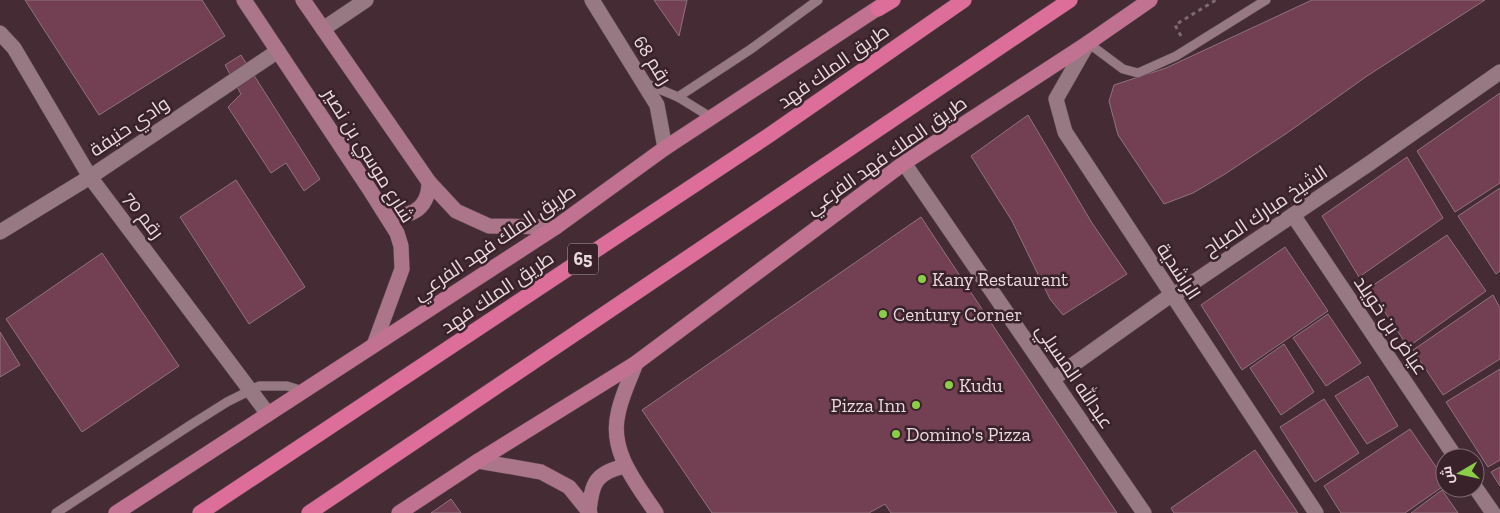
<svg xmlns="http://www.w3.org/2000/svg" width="1500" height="513" font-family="'Zilla Slab',Cairo,serif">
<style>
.building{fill:#723f53;stroke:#90737c}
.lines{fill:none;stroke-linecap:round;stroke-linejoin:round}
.lane-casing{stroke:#5f4a52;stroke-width:10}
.street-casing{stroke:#5f4a52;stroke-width:16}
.secondary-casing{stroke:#5f4a52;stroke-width:16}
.primary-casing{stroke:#5f4a52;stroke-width:16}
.highway-casing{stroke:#5f4a52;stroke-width:16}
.path{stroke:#7f6971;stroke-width:3;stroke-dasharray:4 4;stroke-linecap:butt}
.lane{stroke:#967983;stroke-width:9}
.street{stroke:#967983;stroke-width:15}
.secondary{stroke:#ab768a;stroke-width:15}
.primary{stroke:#c17291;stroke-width:15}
.highway{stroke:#dd6e9a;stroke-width:15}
.poi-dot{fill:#8ace47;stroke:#39222a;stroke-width:2}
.labels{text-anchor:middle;stroke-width:5;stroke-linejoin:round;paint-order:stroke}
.shield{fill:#39222a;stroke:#b4a2a8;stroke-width:1}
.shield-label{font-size:18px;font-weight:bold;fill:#e9d9de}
.street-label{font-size:19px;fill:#e9d9de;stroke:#39222a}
.poi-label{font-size:19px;fill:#e9d9de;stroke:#39222a;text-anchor:start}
</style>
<rect width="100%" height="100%" fill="#442b34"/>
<g class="building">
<path d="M25,0H202L225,36L99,115Z"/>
<path d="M654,0H687L679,36Z"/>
<path d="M1312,0H1485L1367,76L1287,133L1225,174L1193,193L1164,204L1118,135L1109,101L1114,85L1166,68Z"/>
<path d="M241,55L320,179L304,191L286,163L271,173L228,107L241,94L225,65Z"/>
<path d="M1500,93V183L1455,212L1417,151Z"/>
<path d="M1028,115L1092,223L1127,274L1063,315L1050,299L1012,221L971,156Z"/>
<path d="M1407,157L1443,218L1359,277L1322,216Z"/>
<path d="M236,180L305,287L249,324L180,217Z"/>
<path d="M1500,188V271L1496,274L1458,216Z"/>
<path d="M921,217L1117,513H891L885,504L869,513H712L642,410Z"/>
<path d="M1447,235L1486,291L1408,347L1369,288Z"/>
<path d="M1285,247L1328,311L1242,370L1201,305Z"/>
<path d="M102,253L179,366L82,432L6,319Z"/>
<path d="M1493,295L1500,308V359L1443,395L1413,350Z"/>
<path d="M1328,314L1361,363L1326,386L1293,338Z"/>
<path d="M0,332L20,365L0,377Z"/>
<path d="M1284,344L1314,392L1281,415L1250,368Z"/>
<path d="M1500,369V460L1488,467L1446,402Z"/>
<path d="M1368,376L1398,426L1367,444L1335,396Z"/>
<path d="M1324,399L1359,453L1315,482L1280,427Z"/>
<path d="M1410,429L1445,480V485L1405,513H1341L1324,486Z"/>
<path d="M1255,450L1298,513H1174L1171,508Z"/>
<path d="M1500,467V486L1491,472Z"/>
<path d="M1442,490L1458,513H1411Z"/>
<path d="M451,499L461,513H431Z"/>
</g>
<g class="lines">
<g class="lane-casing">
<g id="lane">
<path d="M1088,43L1123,69L1138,73L1176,56L1266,0"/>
<path d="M645,83L678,97L751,49L818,0"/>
<path d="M678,97L712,118"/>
<path d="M56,513L192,424L227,402L259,386H287L303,391"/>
</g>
</g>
<g class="street-casing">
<g id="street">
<path d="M592,0L657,105L665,148"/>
<path d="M323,29L366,0"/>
<path d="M0,33L14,48L90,177L268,414"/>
<path d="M1088,43L1056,99L1065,132L1316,513"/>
<path d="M904,163L1144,513"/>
<path d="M1293,215L1456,458"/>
<path d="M0,232L90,177L278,51"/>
<path d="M1053,379L1171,295L1182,290L1370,163L1500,72"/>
<path d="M1475,487L1493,513"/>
</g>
</g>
<g class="secondary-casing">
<g id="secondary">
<path d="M244,0L368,187L397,233L401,246L402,269L374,345"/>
<path d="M303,0L429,182L456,211L489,226L556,227"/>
<path d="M382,209C406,223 429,210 429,182"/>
<path d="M636,363C630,379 621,397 618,414C609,452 637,484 656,513"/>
<path d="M478,461L541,472L569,487L590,513"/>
<path d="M589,511C592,483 595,473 625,466"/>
</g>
</g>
<g class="primary-casing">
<g id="primary">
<path d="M116,513L556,227L665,148L887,2"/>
<path d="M399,513L478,461L636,363L904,163L1088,43L1150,0"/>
</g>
</g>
<g class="highway-casing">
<g id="highway">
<path d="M878,9L893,0"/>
<path d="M200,513L768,136L964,0"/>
<path d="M309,513L1070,0"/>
</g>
</g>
<path class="path" d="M1181,36L1175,25L1216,0"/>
<use href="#lane" class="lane"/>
<use href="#street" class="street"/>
<use href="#secondary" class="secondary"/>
<use href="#primary" class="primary"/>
<use href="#highway" class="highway"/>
</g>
<g class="poi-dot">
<circle cx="922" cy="279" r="5"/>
<circle cx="883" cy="314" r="5"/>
<circle cx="949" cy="385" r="5"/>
<circle cx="916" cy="405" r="5"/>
<circle cx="896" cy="434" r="5"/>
</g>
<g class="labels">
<rect class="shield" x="568" y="243.5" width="30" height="31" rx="4"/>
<g class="shield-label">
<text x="583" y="265">65</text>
</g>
<g class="street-label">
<text transform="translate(653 60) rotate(58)" y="7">رقم 68</text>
<text transform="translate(833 66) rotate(-35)" y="7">طريق الملك فهد</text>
<text transform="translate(129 126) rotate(-34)" y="7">وادي حنيفة</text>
<text transform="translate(369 155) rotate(58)" y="7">شارع موسي بن نصير</text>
<text transform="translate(886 155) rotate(-35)" y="7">طريق الملك فهد الفرعي</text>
<text transform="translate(1265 210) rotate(-34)" y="7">الشيخ مبارك الصباح</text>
<text transform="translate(144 215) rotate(53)" y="7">رقم 70</text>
<text transform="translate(494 242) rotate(-34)" y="7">طريق الملك فهد الفرعي</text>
<text transform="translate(1179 271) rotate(57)" y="7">الراشدية</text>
<text transform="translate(497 292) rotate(-34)" y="7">طريق الملك فهد</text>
<text transform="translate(1391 325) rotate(56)" y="7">عياض بن خويلد</text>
<text transform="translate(1075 376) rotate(56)" y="7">عبدالله المسيلي</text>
</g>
<g class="poi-label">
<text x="932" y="286">Kany Restaurant</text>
<text x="893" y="321">Century Corner</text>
<text x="959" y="392">Kudu</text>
<text x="906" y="412" text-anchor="end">Pizza Inn</text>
<text x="906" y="441">Domino's Pizza</text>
</g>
</g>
<g transform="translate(1460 473) rotate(261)"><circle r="24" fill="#39222a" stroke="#7f6b72"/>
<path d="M0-4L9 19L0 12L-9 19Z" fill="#8ace47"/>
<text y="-8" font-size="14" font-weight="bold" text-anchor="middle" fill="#e9d9de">ش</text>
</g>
</svg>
